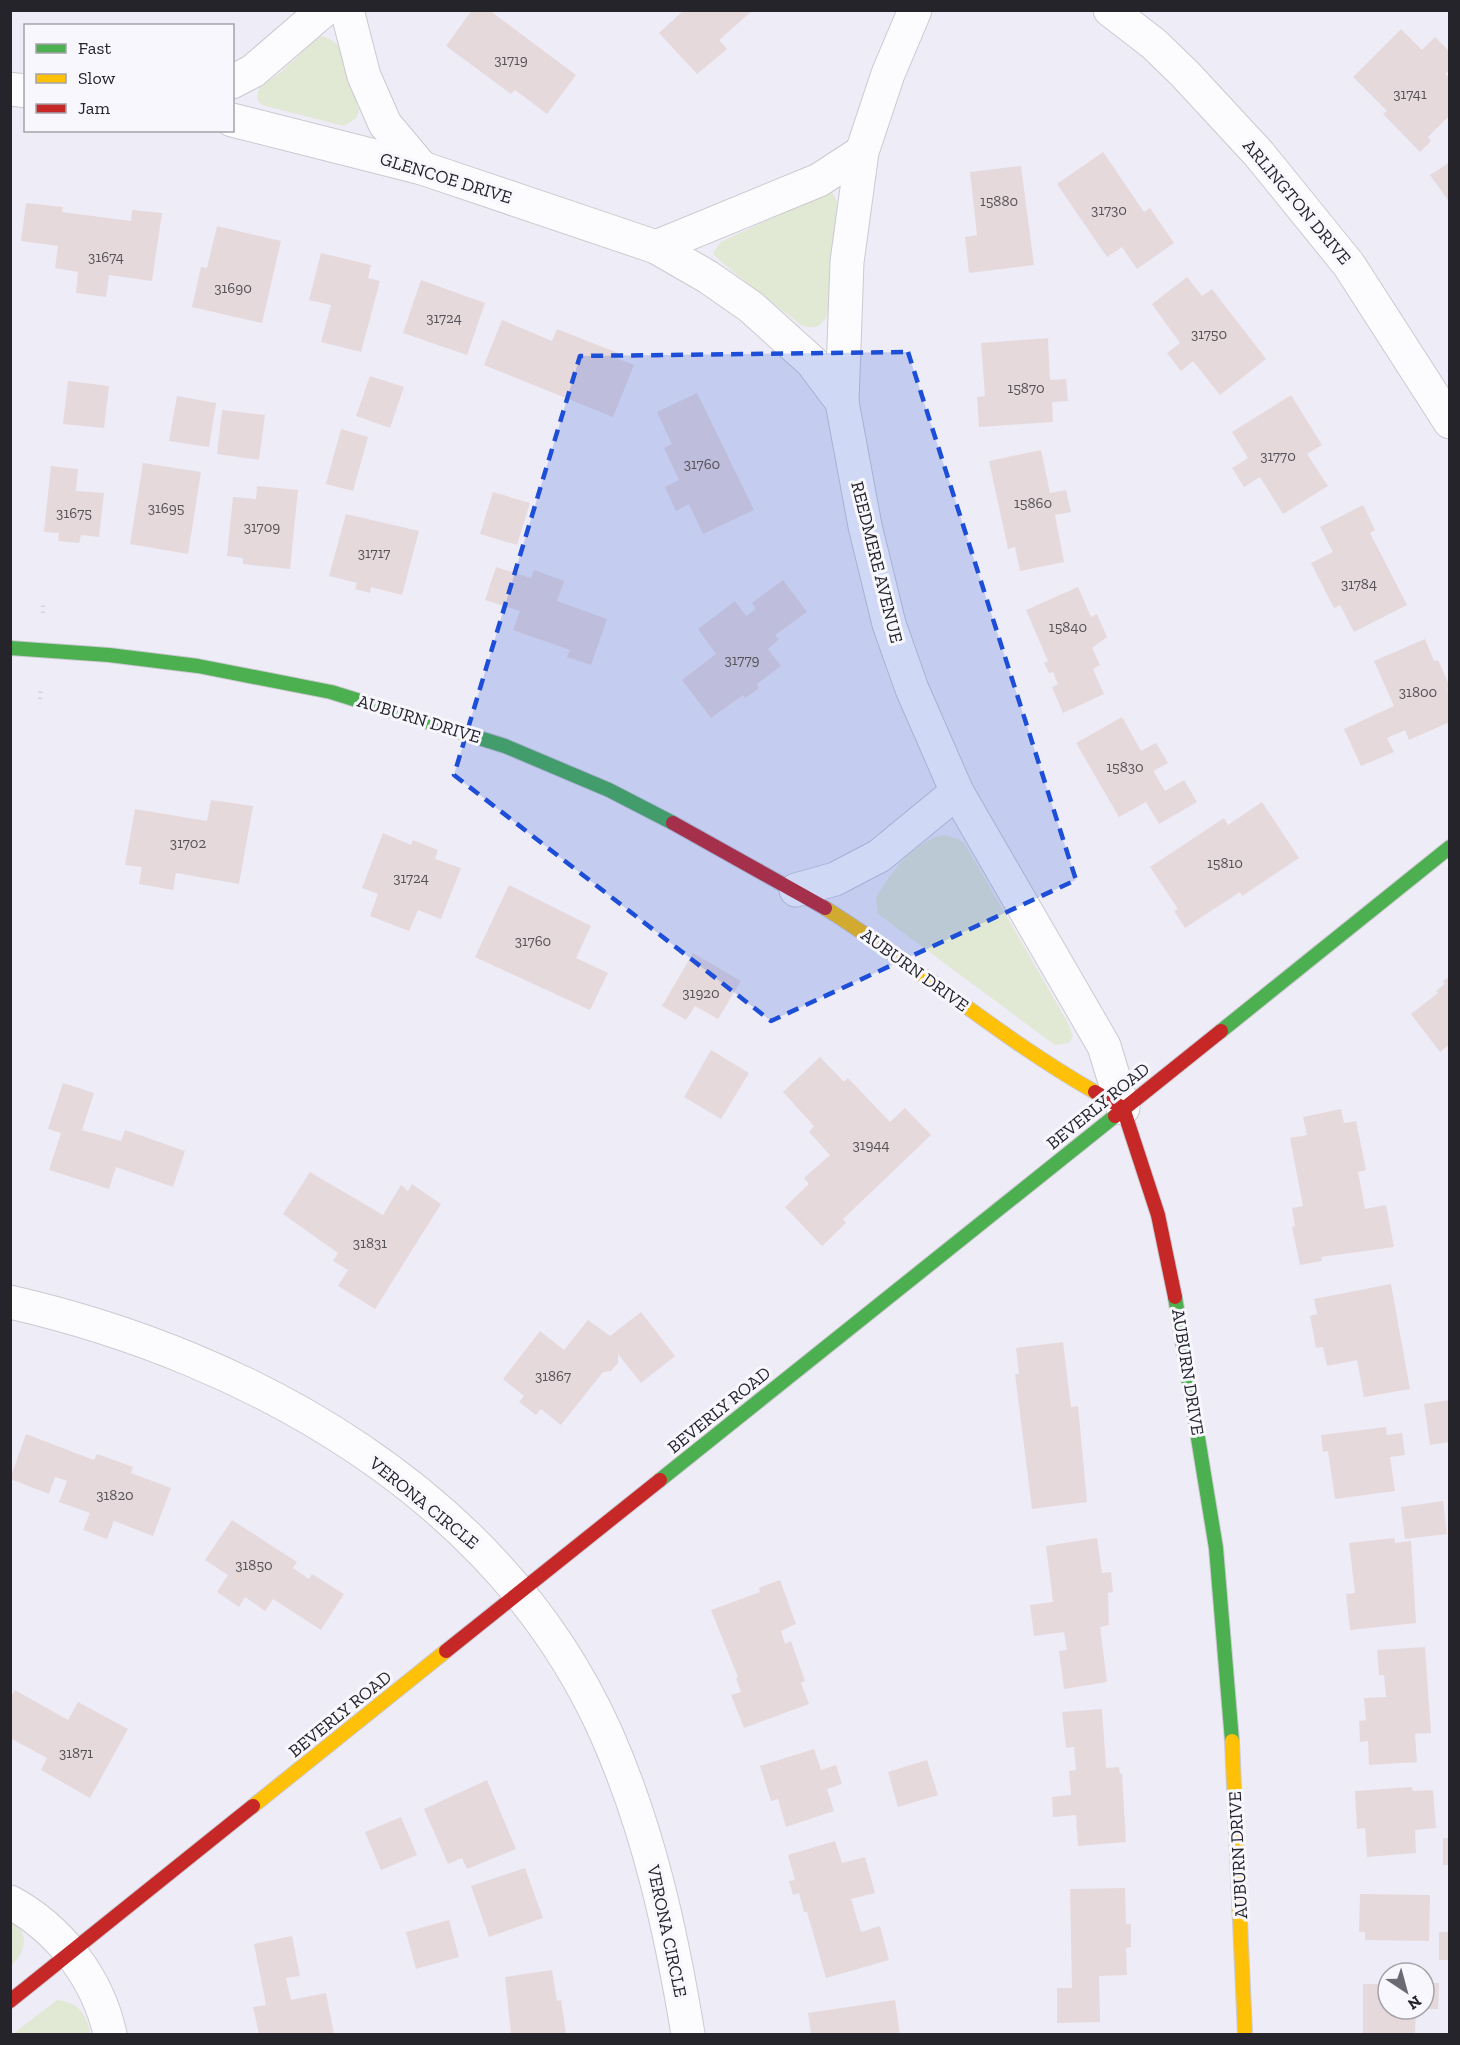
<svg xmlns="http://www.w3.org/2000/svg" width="1460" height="2045" font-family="'Zilla Slab',serif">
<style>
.green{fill:#e1e8d3}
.building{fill:#e6d9dc}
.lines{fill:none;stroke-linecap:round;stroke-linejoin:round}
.street-casing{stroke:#cbc9d1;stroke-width:35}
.fast-casing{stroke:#cbc9d1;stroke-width:16}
.slow-casing{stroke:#cbc9d1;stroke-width:16}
.jam-casing{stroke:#cbc9d1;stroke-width:16}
.path{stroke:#d4d3d6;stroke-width:4;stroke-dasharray:1.5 4.5;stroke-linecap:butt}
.street{stroke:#fcfcfe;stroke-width:33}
.fast{stroke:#4caf50;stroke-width:14}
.slow{stroke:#ffc107;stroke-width:14}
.jam{stroke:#c62828;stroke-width:14}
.marked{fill:#1d4ed8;fill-opacity:0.2;stroke:#1d4ed8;stroke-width:4.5;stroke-dasharray:12 8;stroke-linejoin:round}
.labels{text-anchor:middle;stroke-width:6;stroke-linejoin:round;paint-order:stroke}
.number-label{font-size:15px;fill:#555157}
.street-label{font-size:18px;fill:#25242b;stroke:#f8f7fe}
</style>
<rect width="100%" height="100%" fill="#eeecf6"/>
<g class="green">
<path d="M320,36L330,39L339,46L359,111L356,118L344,126L262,105L257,99L259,88L280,73Z"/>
<path d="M832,192L837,201L828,310C825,325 816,331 801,325C789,315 716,260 713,253L721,242L817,197Z"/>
<path d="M943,835L958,839L965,844L1068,1023L1073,1036L1069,1043L1055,1045L878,914L876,898C891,872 912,843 943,835Z"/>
<path d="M11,1921C31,1932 25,1953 11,1966Z"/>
<path d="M57,2000C78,2002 87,2014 90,2034H13Z"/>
</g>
<g class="building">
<path d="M472,10H489L576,75L547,114L515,90L511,94L446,46Z"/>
<path d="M684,10H753L719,40L727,49L697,74L659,33Z"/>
<path d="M1401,29L1422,50L1435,37L1450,52V70L1445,74L1450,78V115L1428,137L1431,141L1420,152L1383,114L1387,111L1353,77Z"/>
<path d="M1103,152L1144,212L1150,208L1174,243L1137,269L1122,247L1107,257L1057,184Z"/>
<path d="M1450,162V203L1430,175Z"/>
<path d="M1021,166L1034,265L969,273L965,237L977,235L970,172Z"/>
<path d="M26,203L63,207L62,212L131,221L132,210L162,213L152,281L109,275L106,297L76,293L78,272L55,268L58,246L21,241Z"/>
<path d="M217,226L281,241L262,323L192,307L201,267L207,268Z"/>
<path d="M321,253L371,265L368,278L380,281L361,352L321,342L331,305L309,300Z"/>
<path d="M1187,277L1202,296L1212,289L1266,359L1220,395L1193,361L1181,371L1167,353L1180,343L1152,304Z"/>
<path d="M421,280L485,303L467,355L403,333Z"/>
<path d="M502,320L552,341L557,329L618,353L616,358L634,365L613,417L484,365Z"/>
<path d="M1048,338L1050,380L1066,379L1068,401L1052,402L1053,422L979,427L977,397L985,396L981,343Z"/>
<path d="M370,376L404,387L390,428L356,416Z"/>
<path d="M68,381L109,386L104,428L63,424Z"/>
<path d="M697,393L754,510L703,534L689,504L676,511L665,487L679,480L664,448L672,444L657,412Z"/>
<path d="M1291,395L1322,445L1307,454L1328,486L1283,514L1260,477L1244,487L1232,468L1248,458L1232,432Z"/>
<path d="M177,396L216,403L209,447L169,441Z"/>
<path d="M222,410L265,415L259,460L217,454Z"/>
<path d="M341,429L368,437L353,491L326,484Z"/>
<path d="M1041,450L1050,493L1066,490L1071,512L1055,515L1064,562L1020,571L1015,547L1008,549L989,461Z"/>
<path d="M143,463L201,472L188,554L130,544Z"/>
<path d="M51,466L78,469L76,491L104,493L99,537L81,535L79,543L58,541L59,533L44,532Z"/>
<path d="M257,486L298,490L290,569L243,564V558L227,556L233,497L256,499Z"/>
<path d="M493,492L530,503L517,545L480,534Z"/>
<path d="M1363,505L1375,530L1370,533L1407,605L1354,632L1340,605L1334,608L1311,563L1333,552L1320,527Z"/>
<path d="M346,514L419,531L402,595L371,587L370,593L355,589L357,583L329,576Z"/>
<path d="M496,567L531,578L534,570L564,581L557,601L607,619L591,665L567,657L570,650L513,630L520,611L485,600Z"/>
<path d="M783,580L807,612L775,635L779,639L768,649L781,666L757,684L759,688L745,698L743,695L711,718L682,680L716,654L698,629L735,601L746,616L756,609L752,603Z"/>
<path d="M1078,587L1091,617L1097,614L1107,637L1092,648L1100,665L1093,669L1104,694L1063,713L1052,687L1058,684L1053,672L1049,673L1044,663L1048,661L1026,610Z"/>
<path d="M1425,639L1434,661L1438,660L1450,687L1447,689L1450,695V722L1409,740L1405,730L1387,738L1394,752L1361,766L1344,729L1394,706L1374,661Z"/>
<path d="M1122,717L1141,751L1156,743L1168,763L1153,771L1165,791L1184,780L1197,802L1159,824L1146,802L1119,817L1076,743Z"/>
<path d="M211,800L253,806L239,884L176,873L173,890L139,884L142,867L125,865L135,809L207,821Z"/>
<path d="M1262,802L1299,858L1242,896L1240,892L1185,928L1174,911L1178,909L1150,867L1224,818L1228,825Z"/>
<path d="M383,833L411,845L413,840L438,850L435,859L461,868L441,919L418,910L409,931L370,916L378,894L362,888Z"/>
<path d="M509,885L591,926L576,958L608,973L590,1010L475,957Z"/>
<path d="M693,953L741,981L718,1019L695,1006L686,1020L662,1006Z"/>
<path d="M1450,976V1044L1440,1052L1411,1014L1438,993L1436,991L1445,984L1443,981Z"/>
<path d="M711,1050L749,1073L721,1119L684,1097Z"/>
<path d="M820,1057L844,1082L848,1078L890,1122L905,1108L931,1135L843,1219L846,1223L822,1246L785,1207L809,1184L804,1178L830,1155L809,1132L814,1126L783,1092Z"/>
<path d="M63,1083L94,1093L82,1130L121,1141L125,1130L185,1151L173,1187L116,1167L109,1189L49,1170L61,1133L48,1129Z"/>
<path d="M1341,1109L1344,1123L1356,1121L1366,1170L1358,1172L1365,1209L1386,1205L1394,1247L1321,1257L1322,1261L1300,1265L1292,1227L1295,1226L1292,1208L1303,1206L1290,1138L1307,1135L1303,1117Z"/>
<path d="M310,1172L383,1215L401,1185L408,1191L412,1184L441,1204L375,1309L338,1286L348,1270L333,1261L338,1253L283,1214Z"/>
<path d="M1391,1284L1410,1389L1364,1397L1357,1360L1327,1366L1323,1347L1316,1348L1310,1316L1317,1314L1314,1299Z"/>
<path d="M641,1312L675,1356L641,1383L618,1354V1363L611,1371L603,1372L561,1425L541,1409L536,1415L519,1402L524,1396L503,1379L540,1331L564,1350L588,1320L610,1336Z"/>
<path d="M1063,1342L1071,1407L1078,1406L1087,1502L1032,1509L1015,1374H1019L1016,1348Z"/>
<path d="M1450,1400V1442L1430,1445L1424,1404Z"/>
<path d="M1386,1427L1387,1435L1402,1433L1405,1455L1390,1457L1395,1491L1335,1499L1328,1451L1323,1452L1321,1435Z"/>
<path d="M26,1434L94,1460L97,1454L133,1467L131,1473L171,1488L153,1536L114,1521L107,1539L83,1530L90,1513L59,1502L67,1481L55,1477L49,1494L10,1479Z"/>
<path d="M1443,1501L1447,1534L1405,1539L1401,1507Z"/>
<path d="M232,1520L297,1562L293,1568L309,1579L312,1574L344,1594L321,1630L273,1599L265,1611L245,1597L239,1607L217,1592L228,1575L205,1560Z"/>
<path d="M1097,1538L1102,1573L1111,1572L1113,1592L1108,1593L1109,1625L1100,1627L1107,1682L1064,1689L1059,1651L1067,1650L1064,1632L1034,1636L1030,1605L1053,1602L1046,1546Z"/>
<path d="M1394,1538L1395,1543L1411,1541L1416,1623L1350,1630L1346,1594L1355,1593L1349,1543Z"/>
<path d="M780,1580L796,1624L781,1631L785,1644L791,1641L805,1681L801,1683L809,1704L744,1728L731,1695L741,1692L736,1678L738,1677L711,1610L760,1592L759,1588Z"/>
<path d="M1425,1647L1431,1733L1415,1734L1417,1762L1369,1765L1368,1741L1360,1742L1359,1721L1366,1720L1364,1698L1386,1697L1384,1675H1379L1377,1650Z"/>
<path d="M15,1690L68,1720L78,1702L128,1729L90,1798L41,1770L47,1758L10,1738V1698Z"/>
<path d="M1102,1709L1106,1768L1119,1767L1120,1774L1122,1773L1126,1842L1078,1846L1076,1815L1053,1817L1052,1797L1071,1795L1069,1771L1076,1770L1074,1747L1066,1748L1062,1712Z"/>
<path d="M814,1749L821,1770L836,1765L842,1784L827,1789L834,1811L786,1827L778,1799L771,1801L760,1766Z"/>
<path d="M927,1760L938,1795L898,1807L888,1772Z"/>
<path d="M487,1780L516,1849L467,1869L462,1858L448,1864L424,1809Z"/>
<path d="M1412,1787L1413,1791L1433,1790L1436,1828L1415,1830L1416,1853L1367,1857L1365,1828L1357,1829L1355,1791Z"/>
<path d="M401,1817L417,1855L381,1870L365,1832Z"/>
<rect x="1443" y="1838" width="7" height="27"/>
<path d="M835,1841L842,1863L865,1857L875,1893L851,1899L861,1932L880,1926L889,1960L826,1978L807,1912H804L799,1893L793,1895L789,1881L795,1880L788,1855Z"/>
<path d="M525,1868L543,1918L489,1937L471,1886Z"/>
<path d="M1125,1888L1126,1924H1131V1947L1126,1948L1127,1975L1099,1976L1100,2022L1057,2023V1988H1072L1070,1889Z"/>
<path d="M1360,1894L1430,1895L1429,1941L1365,1940V1932H1359Z"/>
<path d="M449,1920L459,1957L416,1969L406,1932Z"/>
<rect x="1439" y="1932" width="11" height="28"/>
<path d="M292,1936L300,1976L286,1978L291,2000L326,1993L334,2034H259L253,2007L266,2005L254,1944Z"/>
<path d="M552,1970L557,2001L561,2000L566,2034H511L505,1977Z"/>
<path d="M1424,1983H1439L1438,2009H1424Z"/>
<path d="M1363,1984H1388V2009H1416L1415,2034H1363Z"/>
<path d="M895,2000L900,2034H811L808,2013Z"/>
</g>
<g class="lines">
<g class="street-casing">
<g id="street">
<path d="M347,10L364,76L385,124L422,168"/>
<path d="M915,10L888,74L862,152L847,262L842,402L865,526L889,624L912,689L957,792L1104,1046L1123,1108"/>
<path d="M1110,10L1154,44L1185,74L1259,154L1349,265L1450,422"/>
<path d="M232,82L253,71L324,10"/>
<path d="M10,89L26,91"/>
<path d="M232,120L422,168L656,247L708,277L751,307L812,362L842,402"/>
<path d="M656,247L819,180L862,152"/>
<path d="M796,890L835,879L879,856L957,792"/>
<path d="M10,1302C254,1358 500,1496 606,1733C649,1830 671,1931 688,2034"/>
<path d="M10,1902C60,1929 98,1979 110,2034"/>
</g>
</g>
<g class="fast-casing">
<g id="fast">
<path d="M10,648L109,655L198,666L331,692L505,746L609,790L673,823"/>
<path d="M1221,1031L1450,847"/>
<path d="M1175,1297L1216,1548L1232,1741"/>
<path d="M660,1480L1115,1116"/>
</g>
</g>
<g class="slow-casing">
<g id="slow">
<path d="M825,908C918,966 1000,1038 1095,1092"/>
<path d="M1232,1741L1245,2034"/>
<path d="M253,1806L446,1651"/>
</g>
</g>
<g class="jam-casing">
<g id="jam">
<path d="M673,823L825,908"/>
<path d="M1095,1092L1123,1108L1158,1215L1175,1297"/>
<path d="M1115,1116L1221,1031"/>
<path d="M446,1651L660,1480"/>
<path d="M10,2001L253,1806"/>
</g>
</g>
<g class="path">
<path d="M43,613V602"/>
<path d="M40,699L41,687"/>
</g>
<use href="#street" class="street"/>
<use href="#fast" class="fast"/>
<use href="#slow" class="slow"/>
<use href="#jam" class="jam"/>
</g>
<path class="marked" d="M908,352L1076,880L771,1021L454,775L580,356Z"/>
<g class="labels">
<g class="number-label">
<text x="511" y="65">31719</text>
<text x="1410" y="99">31741</text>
<text x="999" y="206">15880</text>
<text x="1109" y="215">31730</text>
<text x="106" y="262">31674</text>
<text x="233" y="293">31690</text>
<text x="444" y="323">31724</text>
<text x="1209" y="339">31750</text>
<text x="1026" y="393">15870</text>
<text x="1278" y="461">31770</text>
<text x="702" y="469">31760</text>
<text x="1033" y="508">15860</text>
<text x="166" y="513">31695</text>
<text x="74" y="518">31675</text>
<text x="262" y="532">31709</text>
<text x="374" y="558">31717</text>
<text x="1359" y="589">31784</text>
<text x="1068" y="632">15840</text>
<text x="742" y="665">31779</text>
<text x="1418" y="697">31800</text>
<text x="1125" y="772">15830</text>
<text x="188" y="848">31702</text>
<text x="1225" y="868">15810</text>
<text x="411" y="883">31724</text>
<text x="533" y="946">31760</text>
<text x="701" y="998">31920</text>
<text x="871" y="1150">31944</text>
<text x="370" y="1248">31831</text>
<text x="553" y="1381">31867</text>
<text x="115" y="1500">31820</text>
<text x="254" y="1570">31850</text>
<text x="76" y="1758">31871</text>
</g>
<g class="street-label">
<text transform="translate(446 178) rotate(17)" y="6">GLENCOE DRIVE</text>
<text transform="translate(1297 202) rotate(50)" y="6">ARLINGTON DRIVE</text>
<text transform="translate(877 562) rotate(76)" y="6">REEDMERE AVENUE</text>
<text transform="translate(419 719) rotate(17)" y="6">AUBURN DRIVE</text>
<text transform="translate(915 970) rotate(36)" y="6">AUBURN DRIVE</text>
<text transform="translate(1098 1106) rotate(-39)" y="6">BEVERLY ROAD</text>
<text transform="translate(1188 1372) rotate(81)" y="6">AUBURN DRIVE</text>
<text transform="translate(719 1410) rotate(-39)" y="6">BEVERLY ROAD</text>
<text transform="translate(424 1503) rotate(39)" y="6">VERONA CIRCLE</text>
<text transform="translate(340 1714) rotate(-39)" y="6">BEVERLY ROAD</text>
<text transform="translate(1238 1855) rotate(-93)" y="6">AUBURN DRIVE</text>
<text transform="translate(667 1931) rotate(78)" y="6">VERONA CIRCLE</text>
</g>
</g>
<rect width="1460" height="2045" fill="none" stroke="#25242b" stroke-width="24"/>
<rect x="24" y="24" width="210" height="108" fill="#f8f7fe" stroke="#a4a3aa" stroke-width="1.5"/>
<rect x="36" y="44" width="30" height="9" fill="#4caf50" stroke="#a4a3aa" stroke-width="1.5"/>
<text x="78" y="54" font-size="18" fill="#25242b">Fast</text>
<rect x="36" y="74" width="30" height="9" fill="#ffc107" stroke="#a4a3aa" stroke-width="1.5"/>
<text x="78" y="84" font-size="18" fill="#25242b">Slow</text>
<rect x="36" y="104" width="30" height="9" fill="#c62828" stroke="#a4a3aa" stroke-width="1.5"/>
<text x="78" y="114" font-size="18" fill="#25242b">Jam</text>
<g transform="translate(1406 1991) rotate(144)"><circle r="28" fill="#f8f7fe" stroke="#a4a3aa" stroke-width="1.5"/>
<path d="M0-4.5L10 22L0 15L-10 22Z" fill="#6b6a72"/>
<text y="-9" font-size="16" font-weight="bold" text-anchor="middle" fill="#25242b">N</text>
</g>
</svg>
